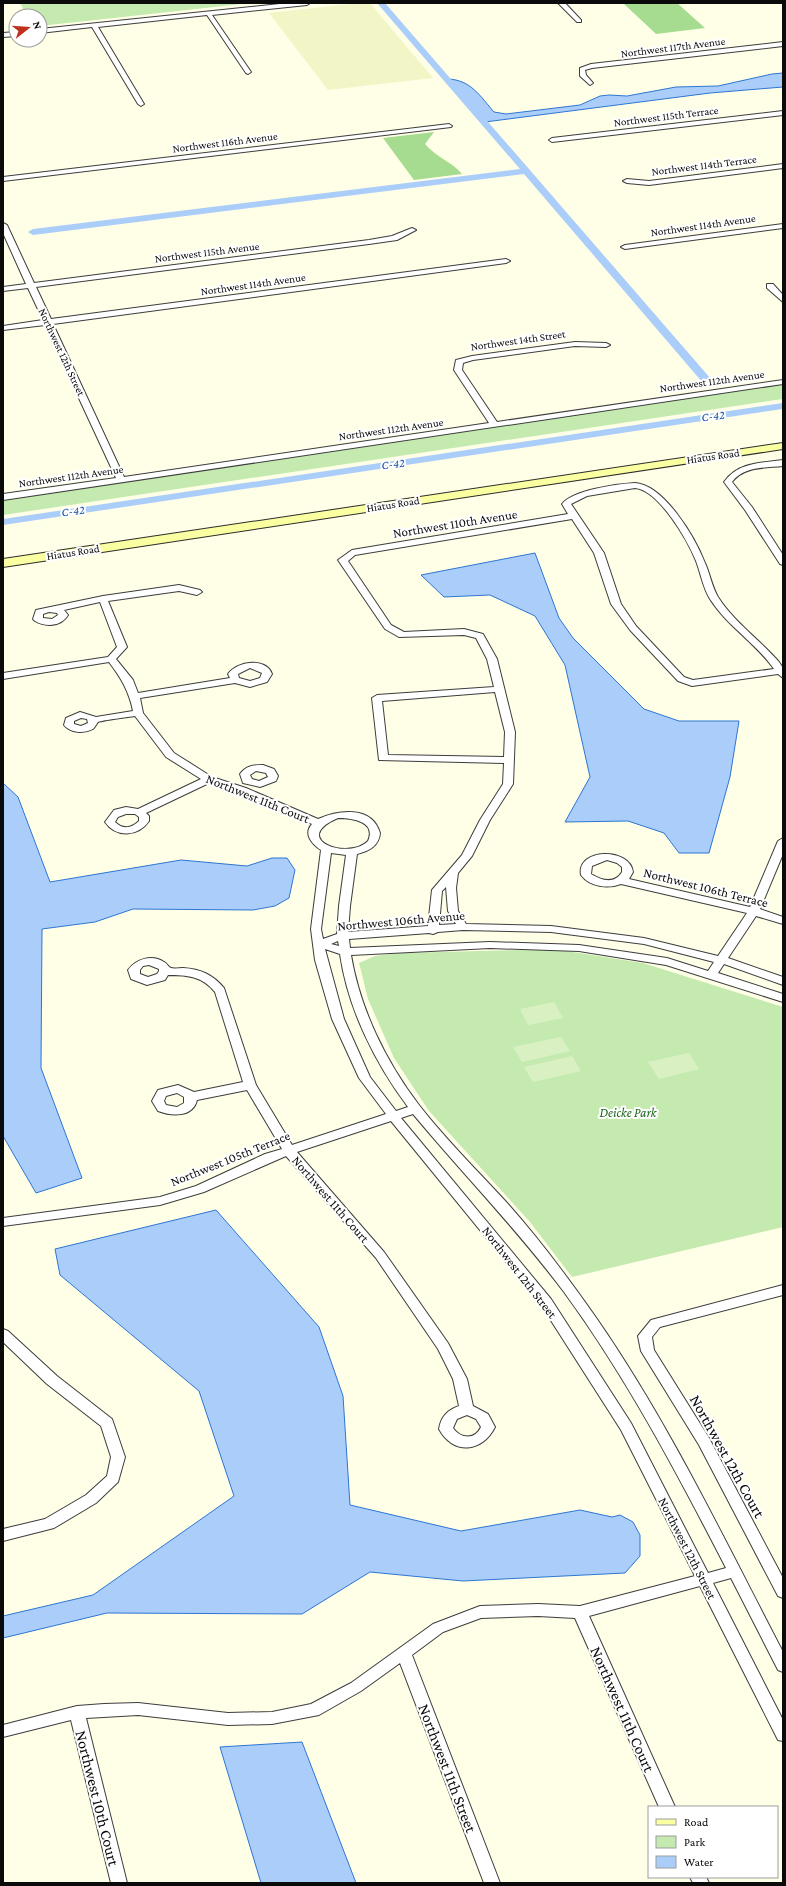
<svg xmlns="http://www.w3.org/2000/svg" width="786" height="1886" font-family="'Crimson Pro',serif">
<style>
.farmland{fill:#f2f6c7}
.green{fill:#c5eab0}
.forest{fill:#a5dc8f}
.pitch{fill:#d9f1c2}
.water{fill:#aacef9;stroke:#2d76d3}
.lines{fill:none;stroke-linecap:round;stroke-linejoin:round}
.canal{fill:#aacef9;fill-rule:evenodd}
.minor-casing{stroke:#3d3d3d;stroke-width:2}
.secondary-casing{stroke:#2c2c2c;stroke-width:2}
.minor{fill:#fff;fill-rule:evenodd}
.secondary{fill:#faffa2;fill-rule:evenodd}
.labels{text-anchor:middle;stroke-width:4;stroke-linejoin:round;paint-order:stroke}
.far-street-label{font-size:11px;fill:#0a0a0a;stroke:#fff}
.far-water-label{font-size:12px;font-style:italic;fill:#0f49a0;stroke:#fff}
.street-label{font-size:13px;fill:#0a0a0a;stroke:#fff}
.park-label{font-size:13px;font-style:italic;fill:#1c6319;stroke:#fff}
.near-street-label{font-size:16px;fill:#0a0a0a;stroke:#fff}
</style>
<rect width="100%" height="100%" fill="#fffee7"/>
<path class="farmland" d="M359,3H370L433,78L328,90L269,13Z"/>
<g class="green">
<path d="M20,3H251L40,26V16H27Z"/>
<path d="M783,384V399L3,515V499Z"/>
<path d="M554,949L643,963L783,1007V1227L572,1277L530,1222L429,1111L394,1058L368,999L359,963L375,956L400,953Z"/>
</g>
<g class="forest">
<path d="M623,3H677L705,28L656,34Z"/>
<path d="M434,132L425,144C437,158 451,161 462,174L414,180L383,138Z"/>
</g>
<g class="pitch">
<path d="M554,1002L563,1018L528,1025L520,1009Z"/>
<path d="M561,1037L570,1051L522,1062L513,1047Z"/>
<path d="M689,1053L699,1069L659,1079L648,1062Z"/>
<path d="M572,1056L581,1071L533,1082L524,1067Z"/>
</g>
<g class="water">
<path d="M783,73V87L710,93L485,122L448,79C471,80 480,96 494,112L506,114L580,105L600,96L609,95L627,96L676,87L718,86L772,74Z"/>
<path d="M535,553L559,618L573,638L644,709L679,721H739L730,777L709,853H679L664,833L628,821L565,822L590,777L565,665L535,616L490,595L444,597L421,575Z"/>
<path d="M3,783L18,797L50,882L181,860L247,866L272,858H287L295,870L289,898L275,906L253,910L133,909L95,922L42,929L41,1068L82,1178L36,1193L3,1136Z"/>
<path d="M216,1210L319,1327L343,1396L350,1505L461,1531L580,1510L612,1517L620,1515L633,1522L640,1535V1556L625,1573L463,1581L370,1572L302,1614L107,1613L3,1638V1616L93,1595L234,1496L199,1391L60,1275L55,1249Z"/>
<path d="M302,1742L356,1883H261L220,1747Z"/>
</g>
<g class="lines">
<g class="canal">
<path d="M377,3H385L711,379L712,381L711,383H703L524,174L33,235L28,232L33,229L520,169Z"/>
<path d="M783,403V409L3,525V519Z"/>
</g>
<g class="minor-casing">
<g id="minor">
<path d="M289,3H310L307,5L212,15L251,72L248,74L246,73L207,15L98,27L144,104L141,106L138,104L92,27L40,33V29Z"/>
<path d="M558,3H565L581,20V22H577Z"/>
<path d="M16,32V36L3,37V33Z"/>
<path d="M783,42V46L592,68L585,70L586,75L593,83L590,85L580,76V68L591,64Z"/>
<path d="M783,111V115L552,142L549,140L552,138Z"/>
<path d="M449,124L452,126L451,127L3,181V177Z"/>
<path d="M783,164V168L649,185L627,183L623,181L627,179L649,181Z"/>
<path d="M3,223L7,225L34,283L369,240L392,236L412,228L416,230L397,240L369,244L36,287L51,319L506,259L510,261L506,263L53,324L124,477L489,423L454,370L456,360L472,356L575,342L606,343L610,345L606,347L575,346L473,360L463,363L462,370L497,422L783,380V384L3,500V494L116,478L45,325L3,330V326L43,320L28,288L3,291V287L26,284L3,233Z"/>
<path d="M783,224V228L625,249L621,247L625,245Z"/>
<path d="M767,284H773L783,295V302L767,288Z"/>
<path d="M783,460V466C766,468 744,466 732,482L752,507L783,555V565L780,564L745,510L724,482C738,462 761,463 783,460Z"/>
<path d="M635,483C664,485 695,537 705,563C710,574 712,587 718,597C734,622 760,640 779,662L783,668V678L778,674L692,686L678,681L630,630L611,604L594,553L572,519L355,555L348,561L391,625L404,632L464,629L483,634L497,659L515,732L513,784L490,820L472,856L458,873L456,888L458,911L466,924L551,926L644,938L718,956L747,913L621,884C608,889 590,887 581,875C576,848 630,847 633,872L629,879L750,907L778,841L783,838V854L760,909L783,917V924L756,916L728,958L783,977V985L724,964L718,973L783,994V1002L666,965L579,951L490,948L351,955C360,1009 386,1062 419,1105C446,1140 478,1171 508,1204C540,1240 569,1279 597,1319C669,1423 724,1539 783,1652V1672L778,1670L731,1578L713,1583L783,1720V1741L778,1740L700,1586L589,1616L675,1807H659L575,1618L538,1616L481,1618L443,1632L412,1655L500,1883H484L400,1663L361,1691L319,1715L272,1724L228,1725L138,1715L86,1718L127,1883H111L71,1720L3,1737V1725L77,1706L104,1704L138,1703L228,1713L272,1712L311,1704L351,1683L433,1624L480,1606L538,1604L580,1606L695,1576L621,1430L541,1305L391,1121L297,1152L384,1252L448,1343L467,1379L473,1406L488,1414L495,1427C482,1453 453,1455 439,1429C441,1416 448,1410 459,1406L453,1379L438,1349L376,1258L286,1156L204,1192L160,1205L3,1226V1218L160,1197L196,1186L265,1154L282,1149L247,1090L197,1100C193,1118 171,1116 158,1111L152,1101L158,1090L178,1085L194,1092L243,1082L215,992C202,976 187,975 168,975L165,980L147,985L131,979L128,970C136,959 152,954 164,962C167,963 168,967 171,968C174,969 179,968 183,968C201,969 213,975 224,988L256,1085L292,1145L386,1114L359,1078L332,1019L315,960L311,929L321,850C312,844 303,834 312,824L238,792L209,783L146,813L149,816V821C138,837 116,838 105,822L114,810L126,807L138,809L201,779L166,757L135,716C129,717 103,720 98,722C97,723 95,727 93,729C84,734 70,733 64,725L66,718L80,712L96,717L133,711C129,691 121,678 109,662L3,679V673L108,657L117,647L100,602L64,610L68,615C61,627 45,627 35,621L33,619L36,610L103,596L179,585L200,590L202,592L197,595L179,591L108,601L127,647L116,659L133,680L138,693L230,678L228,674C237,661 266,657 272,674L267,682L250,687L235,683L140,698L143,713L174,753L212,777L246,788L318,819C338,810 372,805 380,833C379,846 369,851 357,854L350,906L348,932L428,926L432,890L462,855L480,820L503,784L504,763L379,760L372,698L377,695L494,687L487,659L476,638L464,635L399,637L385,629L338,560L352,550L568,514L562,504C573,490 616,484 635,483ZM635,488C659,490 688,541 696,561C701,574 703,588 710,599C727,626 756,643 774,669L693,680L684,677L636,626L621,604L604,553L571,504L587,496ZM49,612L57,613L58,615L52,619L43,618V614ZM250,668L262,673L260,678L250,681L239,678L238,674ZM495,692L505,732L504,757L388,755L382,701ZM81,718L87,719L88,723L81,726L74,724V721ZM126,814H135L139,817V821C132,828 123,830 115,822L118,817ZM338,818C351,818 377,821 368,841C348,861 289,839 338,818ZM331,853L346,855L339,906L337,934L323,939L321,929ZM607,860L617,863L622,867V872C614,885 601,880 591,874L592,866ZM446,887L448,911L456,924L439,925L442,891ZM463,930L551,932L644,944L714,962L708,971L667,958L579,945L490,942L350,948L349,939L429,933L433,934L438,932ZM338,941L339,946L331,944ZM325,949L340,954C348,1009 375,1063 408,1107L396,1111L370,1077L344,1019ZM149,965L159,969V971L157,974L148,977L140,974V970L143,966ZM177,1093L184,1097V1103L177,1107L166,1105L164,1101L166,1096ZM413,1114C463,1174 517,1229 564,1292C627,1378 677,1473 726,1568L708,1573L631,1423L551,1299L401,1118ZM467,1415L476,1419L481,1427C475,1440 461,1439 453,1428L457,1419Z"/>
<path d="M263,765L274,769L278,776L276,781L260,787L243,783L240,774C246,766 253,765 263,765ZM256,771L266,773L268,777L259,781L252,779L250,775Z"/>
<path d="M783,1285V1295L660,1327L652,1337L654,1350L709,1438L783,1578V1598L778,1596L699,1445L641,1351L638,1336L651,1320Z"/>
<path d="M3,1329L8,1331L57,1376L112,1419L125,1457L118,1482L96,1503L54,1528L3,1541V1529L45,1519L86,1495L107,1476L111,1457L101,1426L47,1384L3,1342Z"/>
<path d="M690,1877H706L709,1883H693Z"/>
</g>
</g>
<g class="secondary-casing">
<path id="secondary" d="M783,443V449L3,567V559Z"/>
</g>
<use href="#minor" class="minor"/>
<use href="#secondary" class="secondary"/>
</g>
<g class="labels">
<g class="far-street-label">
<text transform="translate(673 47) rotate(-7)" y="4">Northwest 117th Avenue</text>
<text transform="translate(666 116) rotate(-7)" y="4">Northwest 115th Terrace</text>
<text transform="translate(225 142) rotate(-7)" y="4">Northwest 116th Avenue</text>
<text transform="translate(704 165) rotate(-7)" y="4">Northwest 114th Terrace</text>
<text transform="translate(703 225) rotate(-8)" y="4">Northwest 114th Avenue</text>
<text transform="translate(207 252) rotate(-7)" y="4">Northwest 115th Avenue</text>
<text transform="translate(253 284) rotate(-8)" y="4">Northwest 114th Avenue</text>
<text transform="translate(518 340) rotate(-8)" y="4">Northwest 14th Street</text>
<text transform="translate(62 352) rotate(65)" y="4">Northwest 12th Street</text>
<text transform="translate(712 381) rotate(-8)" y="4">Northwest 112th Avenue</text>
<text transform="translate(391 429) rotate(-8)" y="4">Northwest 112th Avenue</text>
<text transform="translate(713 456) rotate(-8)" y="4">Hiatus Road</text>
<text transform="translate(71 476) rotate(-8)" y="4">Northwest 112th Avenue</text>
<text transform="translate(393 504) rotate(-9)" y="4">Hiatus Road</text>
<text transform="translate(73 552) rotate(-9)" y="4">Hiatus Road</text>
</g>
<g class="far-water-label">
<text transform="translate(713 416) rotate(-8)" y="4">C-42</text>
<text transform="translate(393 464) rotate(-8)" y="4">C-42</text>
<text transform="translate(73 511) rotate(-8)" y="4">C-42</text>
</g>
<g class="street-label">
<text transform="translate(455 523) rotate(-9)" y="5">Northwest 110th Avenue</text>
<text transform="translate(258 798) rotate(22)" y="5">Northwest 11th Court</text>
<text transform="translate(706 887) rotate(14)" y="5">Northwest 106th Terrace</text>
<text transform="translate(401 920) rotate(-5)" y="5">Northwest 106th Avenue</text>
<text transform="translate(230 1158) rotate(-22)" y="5">Northwest 105th Terrace</text>
<text transform="translate(331 1199) rotate(49)" y="5">Northwest 11th Court</text>
<text transform="translate(520 1272) rotate(52)" y="5">Northwest 12th Street</text>
<text transform="translate(688 1548) rotate(63)" y="5">Northwest 12th Street</text>
</g>
<g class="park-label">
<text x="628" y="1117">Deicke Park</text>
</g>
<g class="near-street-label">
<text transform="translate(728 1456) rotate(61)" y="6">Northwest 12th Court</text>
<text transform="translate(623 1709) rotate(66)" y="6">Northwest 11th Court</text>
<text transform="translate(448 1768) rotate(69)" y="6">Northwest 11th Street</text>
<text transform="translate(98 1798) rotate(76)" y="6">Northwest 10th Court</text>
</g>
</g>
<rect width="786" height="1886" fill="none" stroke="#0a0a0a" stroke-width="8"/>
<rect x="648" y="1806" width="130" height="72" fill="#ffffff" stroke="#9d9d9d"/>
<rect x="656" y="1819" width="20" height="6" fill="#faffa2" stroke="#9d9d9d"/>
<text x="684" y="1826" font-size="12" fill="#0a0a0a">Road</text>
<rect x="656" y="1836" width="20" height="12" fill="#c5eab0" stroke="#9d9d9d"/>
<text x="684" y="1846" font-size="12" fill="#0a0a0a">Park</text>
<rect x="656" y="1856" width="20" height="12" fill="#aacef9" stroke="#9d9d9d"/>
<text x="684" y="1866" font-size="12" fill="#0a0a0a">Water</text>
<g transform="translate(28 28) rotate(73)"><circle r="19" fill="#ffffff" stroke="#9d9d9d"/>
<path d="M0-3L7 15L0 10L-7 15Z" fill="#bf301d"/>
<text y="-6" font-size="11" font-weight="bold" text-anchor="middle" fill="#0a0a0a">N</text>
</g>
</svg>
